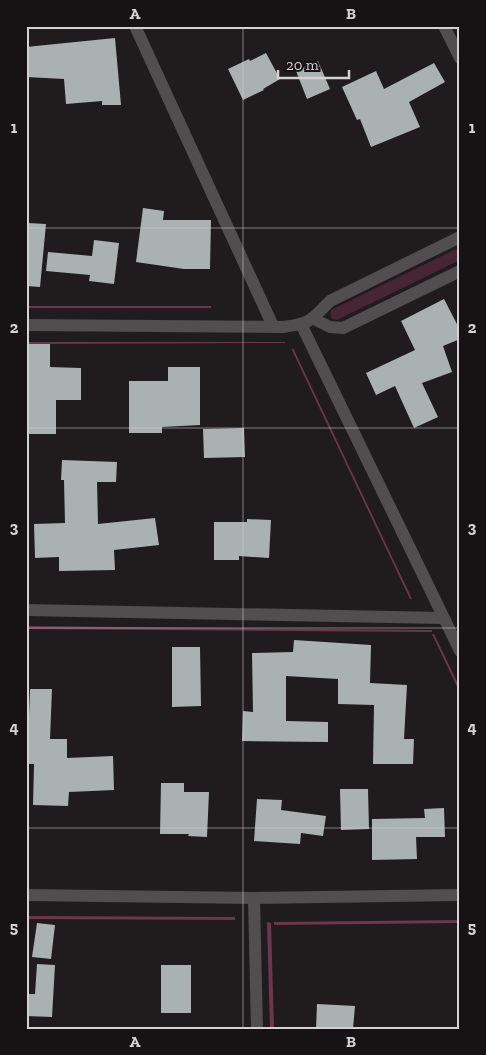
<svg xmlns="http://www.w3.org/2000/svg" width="486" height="1055" font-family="'Zilla Slab',serif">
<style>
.green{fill:#472533}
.water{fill:#6a374c}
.building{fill:#aab1b1}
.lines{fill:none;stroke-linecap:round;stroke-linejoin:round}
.street{stroke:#524d4f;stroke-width:12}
.grid{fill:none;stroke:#d4d1d2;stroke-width:1;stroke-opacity:0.55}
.neatline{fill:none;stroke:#d4d1d2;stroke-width:2}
.grid-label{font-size:16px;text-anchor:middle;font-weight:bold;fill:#d4d1d2}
</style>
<rect width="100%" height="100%" fill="#201c1d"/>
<path class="green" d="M460,247V260L337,320L332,319L330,314L331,310Z"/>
<g class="water">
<rect x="26" y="26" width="85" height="2"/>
<rect x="26" y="306" width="185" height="2"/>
<path d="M26,342H285V343L26,344Z"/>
<path d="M293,348L412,599H410L292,350Z"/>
<path d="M26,626L432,630V632L26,629Z"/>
<path d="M432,634H434L460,688V693Z"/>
<path d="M26,916L235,917V920L26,919Z"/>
<path d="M460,920V923L274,925V922Z"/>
<path d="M267,922L271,923L274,1029H270Z"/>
</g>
<g class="building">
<path d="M115,38L121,105H102V101L66,104L64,79L26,77V47Z"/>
<path d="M266,53L280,79L263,89L264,90L243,100L228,69L249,59L250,61Z"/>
<path d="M318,61L330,89L307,99L296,71Z"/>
<path d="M434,63L445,82L409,102L420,127L371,147L360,119L357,120L342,87L376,71L384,89Z"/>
<path d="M143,208L164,211L163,220H211L210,269H184L136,262Z"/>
<path d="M28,223L46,224L40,287L26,286Z"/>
<path d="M94,240L119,243L114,284L89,281L90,275L46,271L48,252L92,256Z"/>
<path d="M444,299L460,330V339L443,346L452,372L422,383L438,417L414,428L395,386L376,395L366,373L415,350L401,321Z"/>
<path d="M26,344H50V367L81,368V400H56V434H26Z"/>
<path d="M168,367H200V425L162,427V433H129V381H168Z"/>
<path d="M244,428L245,457L204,458L203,429Z"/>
<path d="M62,460L117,462L116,482H97L98,524L155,518L159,545L114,550L115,570L59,571V557L35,558L34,524L65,523L64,480H61Z"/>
<path d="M247,519L271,520L269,558L239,556V560H214V522H247Z"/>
<path d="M294,640L371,645L370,683L407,685L404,739H414L413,764H373L374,705L338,704V679L286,676V721L328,722V742L242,741L243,711L253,712L252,653L293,652Z"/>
<path d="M172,647H200L201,706L172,707Z"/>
<path d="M30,689H52L50,739H67V758L113,756L114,790L69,792L68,806L33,805L34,764H26V740H28Z"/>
<path d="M161,783H184V792H209L207,837L188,836L189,834H160Z"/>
<path d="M340,789H368L369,829L341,830Z"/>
<path d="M257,799L282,800L281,810L326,816L323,836L301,833L300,844L254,841Z"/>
<path d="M444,808L445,837H416L417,859L372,860V819L425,818L424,809Z"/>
<path d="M37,923L55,925L51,959L32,957Z"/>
<path d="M37,964L55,965L52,1017L26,1016V994H35Z"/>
<rect x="161" y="965" width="30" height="48"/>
<path d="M317,1004L355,1006L353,1029H316Z"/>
</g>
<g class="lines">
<g class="street">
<path d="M135,26L273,326"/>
<path d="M444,26L460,58"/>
<path d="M314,319L330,327L343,328L460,271"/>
<path d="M301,324L460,651"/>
<path d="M26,325L283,327C312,323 310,321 330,301L460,237"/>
<path d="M26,610L443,618"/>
<path d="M26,895L254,898L460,895"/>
<path d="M254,898L257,1029"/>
</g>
</g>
<path class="grid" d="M243,26V1029M26,228H460M26,428H460M26,628H460M26,828H460"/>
<rect width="486" height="1055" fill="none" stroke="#171314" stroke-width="55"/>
<path d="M278 70v8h71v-8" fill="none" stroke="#d4d1d2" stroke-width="2.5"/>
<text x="286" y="70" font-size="15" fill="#d4d1d2" stroke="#171314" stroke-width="4" paint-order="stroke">20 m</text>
<rect x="28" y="28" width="430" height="1000" class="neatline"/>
<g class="grid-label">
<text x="135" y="19">A</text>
<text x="351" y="19">B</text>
<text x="14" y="133">1</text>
<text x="472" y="133">1</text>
<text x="14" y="333">2</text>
<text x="472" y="333">2</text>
<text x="14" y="533">3</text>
<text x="472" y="533">3</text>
<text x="14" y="733">4</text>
<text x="472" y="733">4</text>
<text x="14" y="933">5</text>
<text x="472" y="933">5</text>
<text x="135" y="1047">A</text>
<text x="351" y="1047">B</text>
</g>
</svg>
